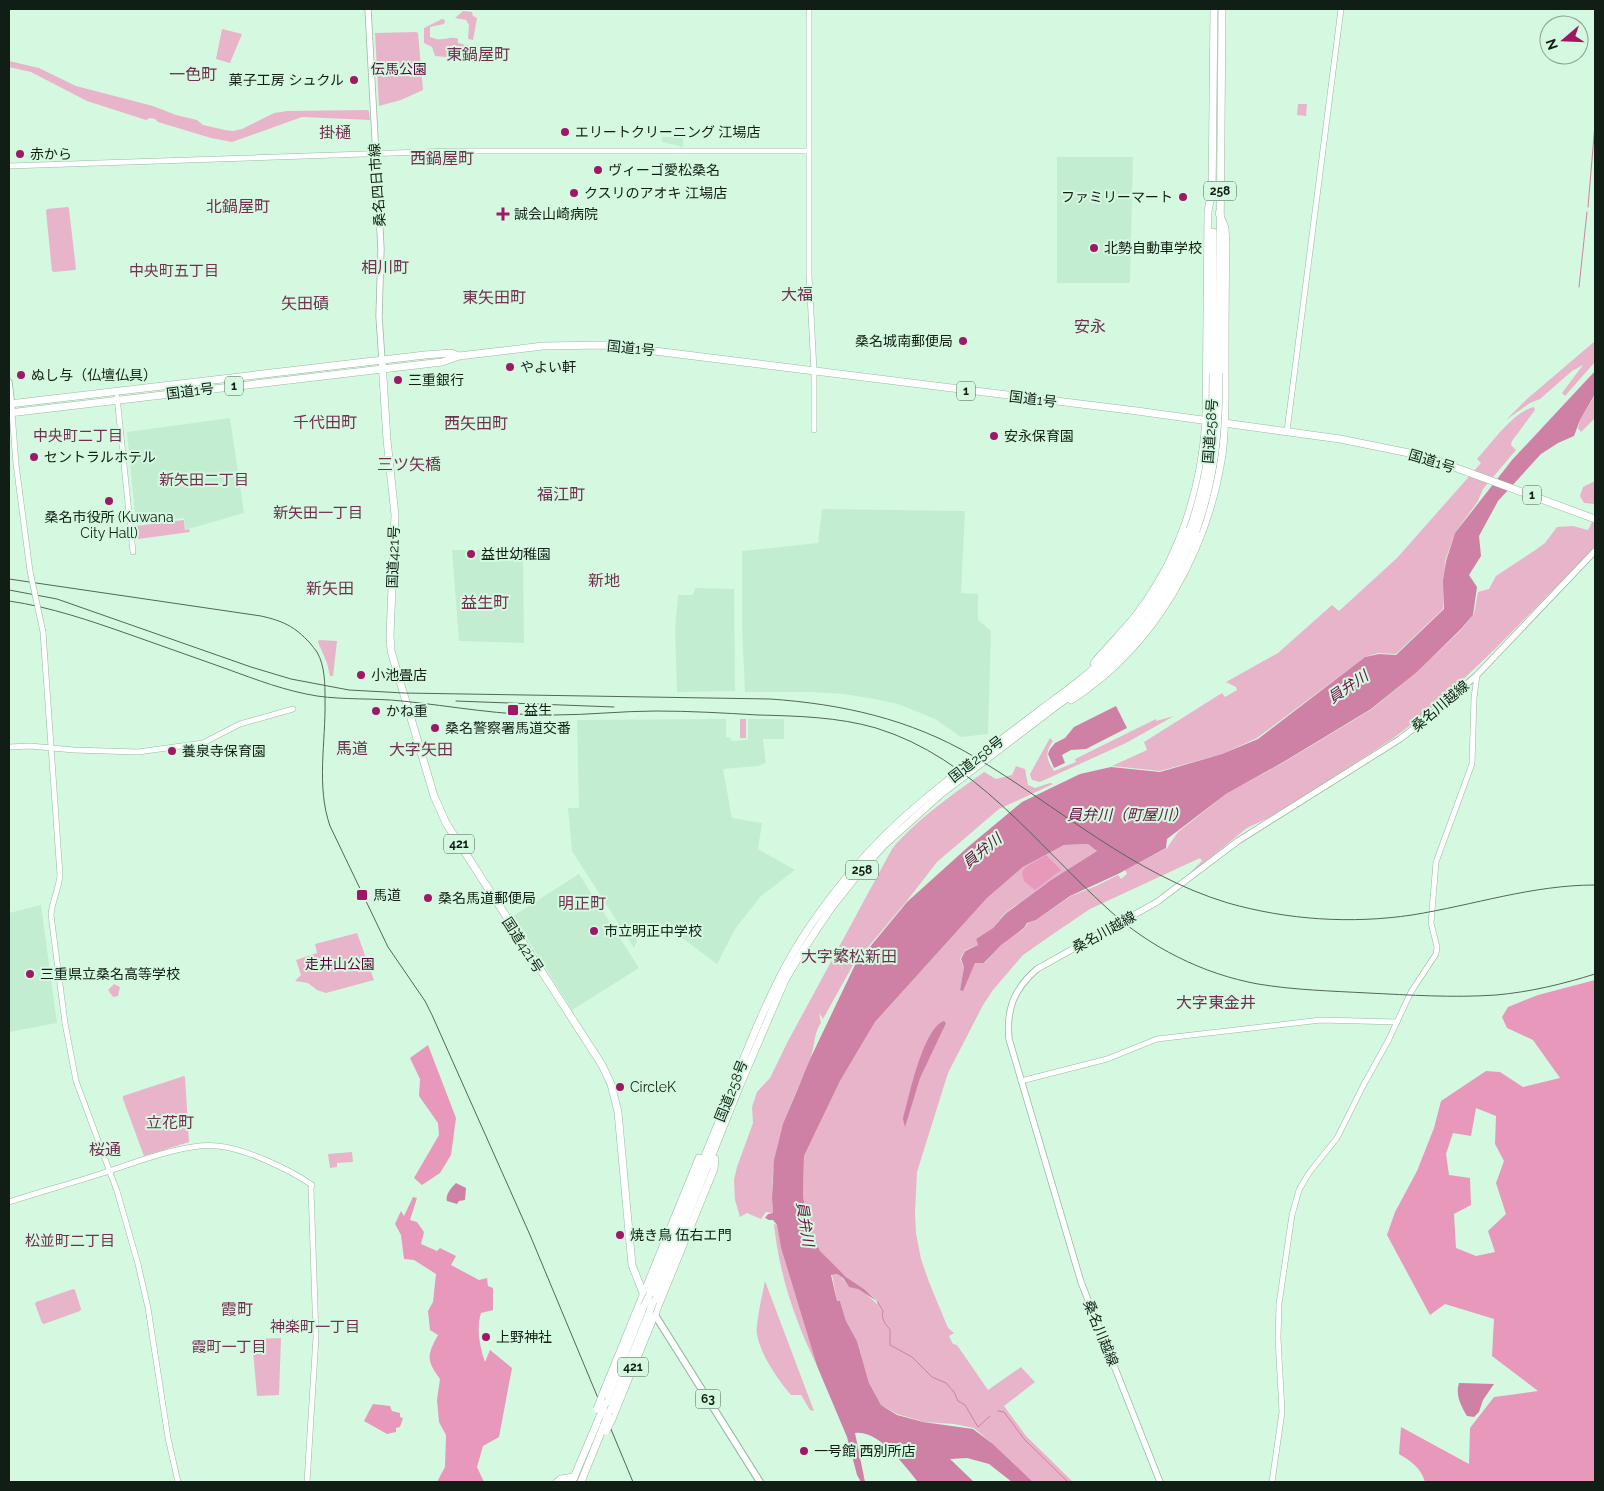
<svg xmlns="http://www.w3.org/2000/svg" width="1604" height="1491" font-family="Raleway,'Noto Sans JP',sans-serif">
<style>
.built{fill:#c3edd0}
.green{fill:#e8b4ca}
.forest{fill:#e898bb;fill-rule:evenodd}
.water{fill:#ce81a4}
.lines{fill:none;stroke-linecap:round;stroke-linejoin:round}
.stream{stroke:#ce81a4;stroke-width:1}
.tertiary-casing{stroke:#98b9a2;stroke-width:6}
.secondary-casing{stroke:#98b9a2;stroke-width:7}
.primary-casing{stroke:#98b9a2;stroke-width:8}
.trunk-casing{stroke:#98b9a2;stroke-width:8}
.tertiary{stroke:#fff;stroke-width:5}
.secondary{stroke:#fff;stroke-width:5.5}
.primary{stroke:#fff;stroke-width:6}
.trunk{stroke:#fff;stroke-width:7}
.rail{stroke:#526759;stroke-width:1}
.tertiary-bridge-casing{stroke:#98b9a2;stroke-width:6;stroke-linecap:butt}
.trunk-bridge-casing{stroke:#98b9a2;stroke-width:8;stroke-linecap:butt}
.tertiary-bridge{stroke:#fff;stroke-width:5}
.trunk-bridge{stroke:#fff;stroke-width:7}
.poi-dot{fill:#9f1866;stroke:#d5f9e0;stroke-width:2}
.labels{text-anchor:middle;stroke-width:4;stroke-linejoin:round;paint-order:stroke}
.shield{fill:#d5f9e0;stroke:#4c6052;stroke-width:1}
.shield-label{font-size:12px;font-weight:bold;fill:#111e15}
.park-label{font-size:14px;fill:#62003c;stroke:#d5f9e0}
.poi-label{font-size:14px;fill:#111e15;stroke:#d5f9e0;text-anchor:start}
.street-label{font-size:14px;fill:#111e15;stroke:#d5f9e0}
.neighbourhood-label{font-size:15px;fill:#713050;stroke:#d5f9e0}
.water-label{font-size:15px;font-style:italic;fill:#6b0d43;stroke:#d5f9e0}
.quarter-label{font-size:16px;fill:#713050;stroke:#d5f9e0}
</style>
<rect width="100%" height="100%" fill="#d5f9e0"/>
<g class="built">
<path d="M662,137H683V147L662,142Z"/>
<path d="M1057,157H1133L1130,283H1057Z"/>
<path d="M230,418L244,513L192,528L186,529L184,518L136,524L127,432Z"/>
<path d="M822,509L965,511L961,593L978,594V620L991,631L988,734L961,737L935,719L898,704L874,699L844,694L809,692H745L742,626V551L818,543Z"/>
<path d="M452,550H523L524,643L459,641Z"/>
<path d="M695,588L734,589L735,691L677,692L675,629L678,595H693Z"/>
<path d="M726,719V737L730,738L732,741L748,740V719H784V739H763L766,763L758,766L723,769L732,818L762,823L758,849L795,870L761,896L735,929L717,964L681,937L648,924L643,926L634,948L572,851L568,808H579L577,720Z"/>
<path d="M579,874L639,968L572,1010L513,916Z"/>
<path d="M41,905L57,1023L9,1032V913Z"/>
</g>
<g class="green">
<path d="M463,11L472,12L473,16L477,18L473,40L468,39L469,25L466,20L455,18Z"/>
<path d="M442,19L445,20L444,24L430,27V37C444,43 449,35 458,39V43L470,46V55L461,54L458,51L455,56L449,55L446,57L435,56L432,47L424,43V28Z"/>
<path d="M222,29L242,34L230,63L216,59Z"/>
<path d="M416,32L418,33L423,90L401,100L379,106L375,33Z"/>
<path d="M9,61L39,68L76,86L153,106L176,115L197,120L203,125L225,130L233,131L242,129L274,113L287,111L367,110L369,111L370,120L302,117L232,142L211,138L158,122L155,119L150,118L146,120L87,101L31,72L9,67Z"/>
<path d="M1298,104H1307L1306,116L1297,115Z"/>
<path d="M68,207L69,209L76,269L75,270L54,272L52,271L46,211L47,209Z"/>
<path d="M1595,341V362L1565,396L1562,393L1583,365L1572,371L1540,399L1530,403L1506,420L1527,399Z"/>
<path d="M1595,395V418L1581,432L1578,428L1580,420Z"/>
<path d="M1534,407L1535,410L1512,441L1511,445L1516,450L1483,489L1478,501L1455,533L1445,561L1443,609L1396,654L1378,653L1365,657L1257,738L1222,754L1160,771L1112,766L1147,750L1144,742L1222,693L1225,697L1237,690L1236,687L1226,682L1278,653L1332,605L1339,611L1397,558L1481,463L1477,459C1492,443 1513,412 1534,407Z"/>
<path d="M1595,481V504L1584,503L1580,496L1583,487Z"/>
<path d="M1595,516V547L1495,649L1453,689L1420,718L1392,739L1277,814L1247,828L1183,880L1202,861L1200,858L1090,909L1056,932L1023,955L993,990L983,1005L948,1073L917,1172L915,1213L916,1233L921,1259L929,1282L948,1328L954,1333L949,1336L953,1344L957,1345L988,1390L1021,1367L1035,1382L1004,1406L1026,1436L1073,1482H1033L993,1444L974,1428L954,1424L924,1422L897,1414L881,1405L869,1383L857,1341L846,1321L840,1301H837L832,1275L837,1274L842,1278L849,1287C859,1286 870,1297 877,1304L878,1301L864,1289L846,1277L835,1268L820,1251L811,1230L803,1197L804,1156L840,1081L875,1022L987,898L1023,867L1064,845L1088,844L1097,851L1051,880L1004,914L993,928L976,939L978,945L965,950L960,959L964,967L960,990L975,963H985L1001,944L1024,929L1028,923L1036,920L1071,896L1096,886L1118,875L1121,879L1127,874L1125,870L1167,848L1178,832L1226,794L1286,761L1372,709L1417,672L1461,630L1474,614L1478,592L1489,589L1496,576L1534,551L1545,543L1557,527L1573,526L1588,530Z"/>
<path d="M184,520L185,530L189,529L190,532L138,539L136,526Z"/>
<path d="M319,640L337,641L333,676H330L327,663L318,642Z"/>
<path d="M1174,716L1126,743L1040,782L1032,780L1030,774L1050,738L1053,741C1044,753 1047,760 1054,771L1076,762L1075,759L1156,719V721Z"/>
<rect x="740" y="719" width="6" height="19"/>
<path d="M1016,766L1025,769L1028,785L1035,788L1050,783L1053,784L999,809L937,862L906,902L853,965L823,1019L819,1013L821,1023C814,1032 815,1045 811,1056C808,1068 801,1080 796,1092C779,1132 769,1169 773,1213L766,1212L761,1219L747,1213L740,1217L735,1200L734,1180L737,1167L753,1123L752,1107L757,1092L770,1078L787,1043L892,849C916,820 953,794 984,772L996,779L1012,775Z"/>
<path d="M357,933L374,980L326,993L317,990L308,983L295,981L301,975L296,960L317,953L315,944Z"/>
<path d="M114,984L120,987L118,996L113,997L108,990Z"/>
<path d="M184,1076L185,1077L189,1142L144,1156L123,1099V1096Z"/>
<path d="M352,1152L353,1162L337,1163V1167L330,1168L328,1154Z"/>
<path d="M774,1224L777,1225L781,1248L817,1366C795,1321 779,1274 774,1224Z"/>
<path d="M765,1281L814,1411L810,1410L801,1395H791C778,1380 760,1354 757,1334C755,1326 763,1292 765,1281Z"/>
<path d="M73,1289L75,1290L81,1309L80,1311L44,1324L42,1323L35,1304L36,1302Z"/>
<path d="M281,1338L279,1395L257,1396L252,1339Z"/>
</g>
<g class="forest">
<path d="M1046,855L1061,870L1035,890L1024,881L1022,872L1026,867Z"/>
<path d="M1595,980V1482H1425C1421,1468 1411,1461 1399,1454L1401,1427L1469,1464L1470,1428L1494,1397L1538,1391L1492,1356L1494,1319L1445,1304L1430,1315L1387,1235L1395,1212L1417,1171L1434,1128L1441,1101L1486,1071L1500,1072L1523,1087L1560,1078L1533,1040L1507,1028L1502,1017L1508,1007L1538,995ZM1476,1108L1496,1116L1495,1144L1504,1161L1496,1183L1506,1214L1488,1231L1495,1252L1476,1256L1456,1248L1454,1214L1471,1205L1470,1178L1449,1175L1446,1154L1453,1133L1471,1136Z"/>
<path d="M428,1045L456,1118L451,1155L440,1173L422,1185L414,1178L439,1135L438,1123L419,1096L420,1079L410,1058Z"/>
<path d="M413,1197L417,1198L410,1220L417,1222L424,1232L421,1244L437,1251L440,1248L456,1256L451,1265L479,1280L487,1278L488,1286L493,1288V1310L481,1313C476,1329 480,1347 485,1362L490,1350L512,1368L499,1437L483,1446L477,1467L484,1482H437L445,1467L446,1435L439,1422L437,1400L440,1379C426,1360 427,1355 438,1335L430,1330L428,1311L433,1302L436,1274L414,1260L404,1259L401,1235L395,1224L401,1211L404,1216Z"/>
<path d="M373,1404L390,1406L392,1411L400,1413V1417L403,1418L400,1427L396,1428V1432L387,1434L364,1421Z"/>
</g>
<g class="water">
<path d="M1595,371V394L1580,420L1574,436L1558,443L1541,454L1498,501L1479,536L1481,556L1469,575L1477,587L1473,615L1461,629L1417,672L1371,709L1285,761L1226,794L1167,839L1166,848L1118,874L1070,896L1036,920L1027,923L1024,928L1001,945L984,963H975L963,991L960,990L964,967L961,959L965,951L978,945L976,939L993,928L1005,914L1051,880L1097,851L1088,844L1064,845L1023,867L987,898L875,1022L840,1081L804,1156L803,1197L811,1231L820,1251L846,1277L864,1289L877,1301L858,1289L849,1287L843,1278L837,1274L831,1275L837,1301H840L846,1321L857,1341L869,1383L881,1405L897,1415L923,1422L973,1429L993,1444L1033,1482H1012L989,1464L967,1458L950,1459L974,1482H918C905,1466 878,1429 855,1433L865,1482H861L857,1475L847,1437L817,1366L781,1248L777,1225L773,1220H769L765,1218L768,1214L773,1213L772,1198L774,1160L783,1124L811,1057L855,965L907,902L968,847L1022,802L1080,774L1111,767L1160,772L1222,754L1258,739L1365,657L1379,654L1396,655L1444,609L1443,581L1446,561L1455,533L1512,460Z"/>
<path d="M1116,706L1127,728L1086,749L1071,750L1062,755L1065,763L1054,768L1048,754L1050,749L1055,743L1065,738L1074,727Z"/>
<path d="M944,1021L946,1023L920,1078L905,1127L903,1119C909,1097 923,1028 944,1021Z"/>
<path d="M456,1183L466,1188L465,1200L459,1201L457,1204L447,1201C445,1195 451,1188 456,1183Z"/>
<path d="M1459,1383L1494,1384L1483,1400L1479,1412L1474,1417L1467,1416C1461,1406 1455,1395 1459,1383Z"/>
</g>
<g class="lines">
<g class="stream">
<path d="M1595,121V119"/>
<path d="M1588,207L1595,124"/>
<path d="M1579,287L1587,212"/>
<path d="M877,1301L883,1311C881,1318 885,1325 890,1329V1345L912,1357L932,1377L946,1383L954,1392L958,1401L965,1405L978,1427L990,1416"/>
<path d="M998,1411L1004,1412L1024,1439L1068,1482"/>
</g>
<g class="tertiary-casing">
<g id="tertiary">
<path d="M809,9V275L814,371V430"/>
<path d="M9,166L453,151H808"/>
<path d="M117,397L133,552"/>
<path d="M12,413L16,464"/>
<path d="M1287,431L1341,9"/>
<path d="M43,632L60,875C59,889 52,901 51,915L65,1023L76,1081L117,1191L138,1264L148,1308L168,1438L178,1482"/>
<path d="M9,747L30,746L74,750L138,752L203,743L240,724L293,709"/>
<path d="M1021,1081L1107,1059L1157,1039L1321,1020L1397,1022"/>
<path d="M9,1202C39,1192 70,1184 100,1174C132,1164 185,1142 218,1146C246,1149 289,1169 312,1185L311,1188L316,1337L307,1482"/>
<path d="M1272,1482L1282,1412L1278,1338L1279,1304L1292,1215L1299,1190L1309,1173L1337,1138L1363,1086L1388,1041L1411,992L1436,954L1437,947L1431,923L1436,862L1472,764L1474,698L1477,675"/>
</g>
</g>
<g class="secondary-casing">
<g id="secondary">
<path d="M368,9L381,249L379,316L382,361"/>
<path d="M9,382L12,407"/>
<path d="M1160,1482L1081,1282L1009,1039C1006,1009 1014,989 1037,969L1157,902L1238,841L1400,739L1430,716L1477,675L1595,551"/>
</g>
</g>
<g class="primary-casing">
<path id="primary" d="M655,1315L760,1482"/>
</g>
<g class="trunk-casing">
<g id="trunk">
<path d="M1212,196L1214,9"/>
<path d="M1213,232V373"/>
<path d="M382,361L387,440L395,515L390,635L391,651L434,796L446,823L602,1065L611,1084L618,1112L632,1265L643,1293L655,1315"/>
<path d="M1219,373L1222,9"/>
<path d="M9,404L425,355L451,353L459,356"/>
<path d="M9,413L442,362L459,356L543,346L606,345L1137,411L1340,439L1424,456L1595,519"/>
<path d="M1094,663C1108,646 1124,631 1137,614C1180,557 1201,491 1206,421L1208,211L1212,191"/>
<path d="M1071,700C1155,646 1207,552 1222,455C1226,426 1225,397 1225,368C1225,327 1225,287 1226,246L1225,228L1219,213"/>
<path d="M650,1294C672,1237 695,1180 718,1124C737,1075 756,1025 780,977C799,939 825,903 853,870C906,806 977,759 1043,708C1066,691 1090,674 1110,653C1145,618 1174,575 1190,529"/>
<path d="M653,1302L740,1085L785,980L803,950L831,908L858,874L884,845L942,793L1084,685L1124,648L1148,620L1171,585L1196,531"/>
<path d="M602,1396L699,1158"/>
<path d="M605,1404L644,1306"/>
<path d="M609,1412L649,1313"/>
<path d="M612,1419L714,1169L715,1159"/>
<path d="M557,1482L561,1479L574,1477"/>
<path d="M572,1482L600,1416"/>
<path d="M581,1482L604,1425"/>
</g>
</g>
<use href="#tertiary" class="tertiary"/>
<use href="#secondary" class="secondary"/>
<use href="#primary" class="primary"/>
<use href="#trunk" class="trunk"/>
<g class="rail">
<path d="M9,579L261,616C283,621 294,626 310,643C312,646 315,649 317,652C325,666 325,684 325,700C326,741 316,786 330,826L388,947L425,1001L432,1015L530,1235L633,1482"/>
<path d="M9,590L57,599L251,667L291,679L349,690L404,693L770,699C842,704 910,719 973,756C1058,806 1132,874 1228,903C1288,920 1351,924 1412,915C1474,905 1532,885 1595,885"/>
<path d="M9,601C51,607 91,621 131,635C163,646 195,658 227,669C257,680 286,691 317,696C345,700 374,698 402,701C452,706 503,716 554,715C588,715 622,711 656,711C690,711 724,713 758,715C798,716 838,717 876,728C974,758 1035,843 1108,909C1149,947 1203,974 1258,984C1294,990 1331,991 1368,993C1410,995 1453,998 1496,995C1530,992 1563,984 1595,974"/>
<path d="M456,701L614,707"/>
</g>
<g class="tertiary-bridge-casing">
<path id="tertiary-bridge" d="M16,464L30,571L43,632"/>
</g>
<g class="trunk-bridge-casing">
<g id="trunk-bridge">
<path d="M1190,529C1209,475 1213,429 1213,373"/>
<path d="M1196,531C1215,477 1219,431 1219,373"/>
<path d="M644,1306L650,1294"/>
<path d="M649,1313L653,1302"/>
<path d="M597,1409L602,1396"/>
<path d="M600,1416L605,1404"/>
<path d="M604,1425L609,1412"/>
<path d="M606,1431L612,1419"/>
</g>
</g>
<use href="#tertiary-bridge" class="tertiary-bridge"/>
<use href="#trunk-bridge" class="trunk-bridge"/>
</g>
<g class="poi-dot">
<circle cx="354" cy="80" r="5"/>
<circle cx="565" cy="132" r="5"/>
<circle cx="20" cy="154" r="5"/>
<circle cx="598" cy="170" r="5"/>
<circle cx="574" cy="193" r="5"/>
<circle cx="1183" cy="197" r="5"/>
<path d="M500.5 206.5h5v5h5v5h-5v5h-5v-5h-5v-5h5z"/>
<circle cx="1094" cy="248" r="5"/>
<circle cx="963" cy="341" r="5"/>
<circle cx="510" cy="367" r="5"/>
<circle cx="21" cy="375" r="5"/>
<circle cx="398" cy="380" r="5"/>
<circle cx="994" cy="436" r="5"/>
<circle cx="34" cy="457" r="5"/>
<circle cx="109" cy="501" r="5"/>
<circle cx="471" cy="554" r="5"/>
<circle cx="361" cy="675" r="5"/>
<rect x="507" y="704" width="12" height="12" rx="2.5"/>
<circle cx="376" cy="711" r="5"/>
<circle cx="435" cy="728" r="5"/>
<circle cx="172" cy="751" r="5"/>
<rect x="356" y="889" width="12" height="12" rx="2.5"/>
<circle cx="428" cy="898" r="5"/>
<circle cx="594" cy="931" r="5"/>
<circle cx="30" cy="974" r="5"/>
<circle cx="620" cy="1087" r="5"/>
<circle cx="620" cy="1235" r="5"/>
<circle cx="486" cy="1337" r="5"/>
<circle cx="804" cy="1451" r="5"/>
</g>
<g class="labels">
<g class="shield">
<rect x="1204" y="181.5" width="32" height="19" rx="4"/>
<rect x="225" y="376.5" width="18" height="19" rx="4"/>
<rect x="957" y="381.5" width="18" height="19" rx="4"/>
<rect x="1523" y="485.5" width="18" height="19" rx="4"/>
<rect x="444" y="834.5" width="30" height="19" rx="4"/>
<rect x="846" y="860.5" width="32" height="19" rx="4"/>
<rect x="618" y="1357.5" width="30" height="19" rx="4"/>
<rect x="695.5" y="1389.5" width="25" height="19" rx="4"/>
</g>
<g class="shield-label">
<text x="1220" y="195">258</text>
<text x="234" y="390">1</text>
<text x="966" y="395">1</text>
<text x="1532" y="499">1</text>
<text x="459" y="848">421</text>
<text x="862" y="874">258</text>
<text x="633" y="1371">421</text>
<text x="708" y="1403">63</text>
</g>
<g class="park-label">
<text x="399" y="74">伝馬公園</text>
<text x="340" y="969">走井山公園</text>
</g>
<g class="poi-label">
<text x="344" y="85" text-anchor="end">菓子工房 シュクル</text>
<text x="575" y="137">エリートクリーニング 江場店</text>
<text x="30" y="159">赤から</text>
<text x="608" y="175">ヴィーゴ愛松桑名</text>
<text x="584" y="198">クスリのアオキ 江場店</text>
<text x="1173" y="202" text-anchor="end">ファミリーマート</text>
<text x="514" y="219">誠会山崎病院</text>
<text x="1104" y="253">北勢自動車学校</text>
<text x="953" y="346" text-anchor="end">桑名城南郵便局</text>
<text x="520" y="372">やよい軒</text>
<text x="31" y="380">ぬし与（仏壇仏具）</text>
<text x="408" y="385">三重銀行</text>
<text x="1004" y="441">安永保育園</text>
<text x="44" y="462">セントラルホテル</text>
<text x="109" y="522" text-anchor="middle">桑名市役所 (Kuwana<tspan x="109" dy="16">City Hall)</tspan></text>
<text x="481" y="559">益世幼稚園</text>
<text x="371" y="680">小池畳店</text>
<text x="524" y="715">益生</text>
<text x="386" y="716">かね重</text>
<text x="445" y="733">桑名警察署馬道交番</text>
<text x="182" y="756">養泉寺保育園</text>
<text x="373" y="900">馬道</text>
<text x="438" y="903">桑名馬道郵便局</text>
<text x="604" y="936">市立明正中学校</text>
<text x="40" y="979">三重県立桑名高等学校</text>
<text x="630" y="1092">CircleK</text>
<text x="630" y="1240">焼き鳥 伍右エ門</text>
<text x="496" y="1342">上野神社</text>
<text x="814" y="1456">一号館 西別所店</text>
</g>
<g class="street-label">
<text transform="translate(377 185) rotate(-94)" y="5">桑名四日市線</text>
<text transform="translate(631 348) rotate(6)" y="5">国道1号</text>
<text transform="translate(190 391) rotate(-7)" y="5">国道1号</text>
<text transform="translate(1033 399) rotate(7)" y="5">国道1号</text>
<text transform="translate(1210 431) rotate(-86)" y="5">国道258号</text>
<text transform="translate(1432 461) rotate(17)" y="5">国道1号</text>
<text transform="translate(393 557) rotate(-88)" y="5">国道421号</text>
<text transform="translate(1440 706) rotate(-40)" y="5">桑名川越線</text>
<text transform="translate(976 759) rotate(-38)" y="5">国道258号</text>
<text transform="translate(1104 932) rotate(-29)" y="5">桑名川越線</text>
<text transform="translate(523 945) rotate(57)" y="5">国道421号</text>
<text transform="translate(731 1091) rotate(-68)" y="5">国道258号</text>
<text transform="translate(1101 1333) rotate(68)" y="5">桑名川越線</text>
</g>
<g class="neighbourhood-label">
<text x="174" y="276">中央町五丁目</text>
<text x="78" y="441">中央町二丁目</text>
<text x="204" y="485">新矢田二丁目</text>
<text x="318" y="518">新矢田一丁目</text>
<text x="70" y="1246">松並町二丁目</text>
<text x="315" y="1332">神楽町一丁目</text>
<text x="229" y="1352">霞町一丁目</text>
</g>
<g class="water-label">
<text transform="translate(1348 687) rotate(-34)" y="5">員弁川</text>
<text x="1127" y="820">員弁川（町屋川）</text>
<text transform="translate(982 851) rotate(-39)" y="5">員弁川</text>
<text transform="translate(805 1224) rotate(81)" y="5">員弁川</text>
</g>
<g class="quarter-label">
<text x="478" y="60">東鍋屋町</text>
<text x="193" y="80">一色町</text>
<text x="335" y="138">掛樋</text>
<text x="442" y="164">西鍋屋町</text>
<text x="238" y="212">北鍋屋町</text>
<text x="385" y="273">相川町</text>
<text x="797" y="300">大福</text>
<text x="494" y="303">東矢田町</text>
<text x="305" y="309">矢田磧</text>
<text x="1090" y="332">安永</text>
<text x="325" y="428">千代田町</text>
<text x="476" y="429">西矢田町</text>
<text x="409" y="470">三ツ矢橋</text>
<text x="561" y="500">福江町</text>
<text x="604" y="586">新地</text>
<text x="330" y="594">新矢田</text>
<text x="485" y="608">益生町</text>
<text x="352" y="754">馬道</text>
<text x="421" y="755">大字矢田</text>
<text x="582" y="909">明正町</text>
<text x="849" y="962">大字繁松新田</text>
<text x="1216" y="1008">大字東金井</text>
<text x="170" y="1128">立花町</text>
<text x="105" y="1155">桜通</text>
<text x="237" y="1315">霞町</text>
</g>
</g>
<rect width="1604" height="1491" fill="none" stroke="#111e15" stroke-width="20"/>
<g transform="translate(1564 40) rotate(251)"><circle r="24" fill="#d5f9e0" stroke="#87a18f"/>
<path d="M0-4L9 19L0 12L-9 19Z" fill="#9f1866"/>
<text y="-8" font-size="14" font-weight="bold" text-anchor="middle" fill="#111e15">N</text>
</g>
</svg>
